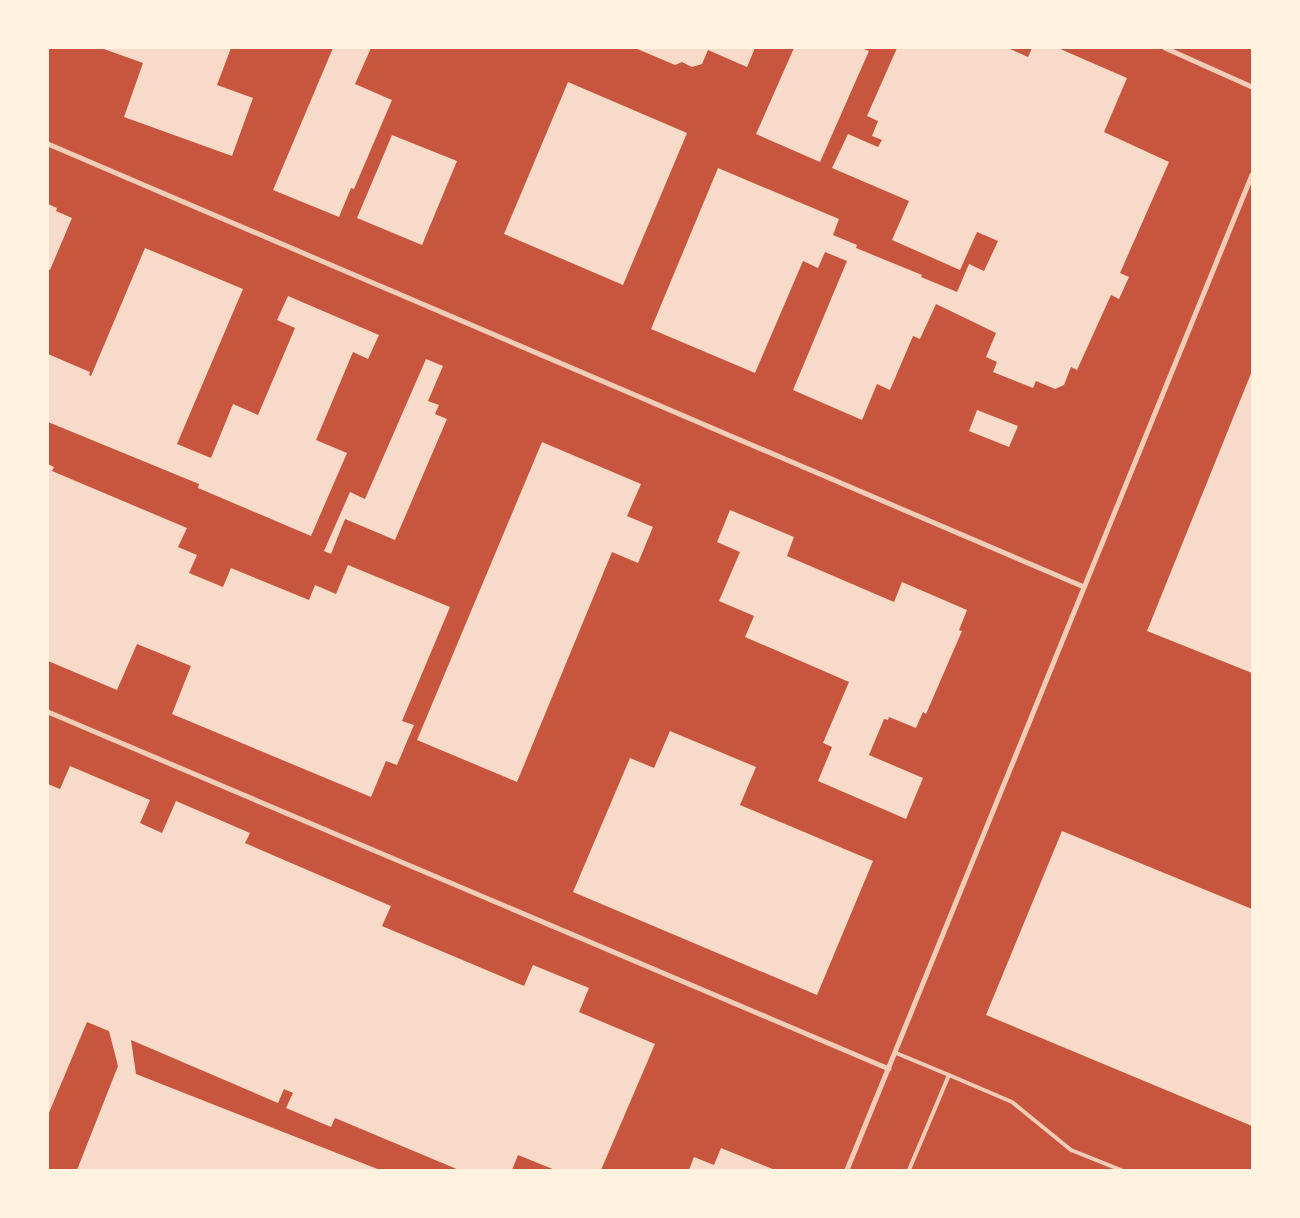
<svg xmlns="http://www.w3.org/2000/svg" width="1300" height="1218" font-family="Lato,sans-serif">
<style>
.building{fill:#f7dbc8}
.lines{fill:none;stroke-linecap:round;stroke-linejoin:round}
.service{stroke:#f1ccb7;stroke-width:4}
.minor{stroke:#f1ccb7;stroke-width:5}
</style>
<rect width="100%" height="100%" fill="#c8553d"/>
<g class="building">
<path d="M101,48H231L217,85L253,98L232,156L124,117L143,63Z"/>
<path d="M333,48H371L355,84L392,100L354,189L351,188L339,217L273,190Z"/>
<path d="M635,48H755L747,67L708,50L702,64L692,67L682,62L675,65Z"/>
<path d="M794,48H861L869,51L820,162L756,134Z"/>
<path d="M897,48H1008L1028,57L1032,48H1058L1127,78L1104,132L1169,162L1120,273L1129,277L1119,299L1111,295L1077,370L1071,367L1064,385L1055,389L1036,381L1033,388L993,372L997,362L986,357L996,333L936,304L920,339L913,336L890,390L877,384L862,420L793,390L847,261L825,252L818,268L803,261L755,373L651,329L718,168L839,219L833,235L857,245L856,248L922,275L921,277L957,292L969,264L984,271L998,241L977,232L960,270L892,240L909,201L832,168L848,134L878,147L882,140L872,136L878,121L867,116Z"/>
<path d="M568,82L687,133L623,285L504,234Z"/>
<path d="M392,135L457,161L422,245L357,218Z"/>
<path d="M48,204L57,208L56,211L72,218L50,270L48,269Z"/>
<path d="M145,248L243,289L177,444L211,458L233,404L258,415L295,328L277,320L288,296L379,335L368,359L353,352L316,440L347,453L311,536L198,488L199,484L48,422V354L90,372L89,375L91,376Z"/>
<path d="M426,359L443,366L428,401L439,405L435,414L447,419L395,540L345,519L331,554L324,551L350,492L365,499Z"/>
<path d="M1252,371V673L1147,631Z"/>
<path d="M977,410L1018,426L1009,447L969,431Z"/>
<path d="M542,442L641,484L627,516L653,527L638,563L612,552L517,782L417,740Z"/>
<path d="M48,464L54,467L52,471L187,528L178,547L197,555L189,573L223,587L231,568L309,600L315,585L336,594L348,565L450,607L402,721L414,725L397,765L386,761L371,797L172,714L191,666L137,644L117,690L48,661Z"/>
<path d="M730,510L794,537L787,556L894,602L902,582L967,610L959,630L962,631L926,714L923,712L916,728L889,717L888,720L884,719L869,755L923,778L906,819L818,781L832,747L823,743L849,682L745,637L754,616L719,601L740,552L717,542Z"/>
<path d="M670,731L756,767L740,805L873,861L817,995L573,892L630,758L654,768Z"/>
<path d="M70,766L150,800L140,823L162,833L176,801L250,833L245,843L391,906L382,926L524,986L533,965L589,988L579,1012L655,1044L601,1170H555L518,1155L512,1170H459L335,1118L331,1127L286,1108L293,1093L284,1089L278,1103L131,1040L136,1074L380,1170H77L118,1066L109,1031L87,1022L48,1115V784L60,789Z"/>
<path d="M1062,831L1252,909V1126L986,1015Z"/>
<path d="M721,1148L775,1170H689L694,1157L714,1165Z"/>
</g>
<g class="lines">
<g class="service">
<path d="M896,1053L949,1075"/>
<path d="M909,1170L949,1075L1012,1102L1071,1150L1121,1170"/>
</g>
<g class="minor">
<path d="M1165,48L1252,87"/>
<path d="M48,144L1084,587"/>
<path d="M48,712L889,1069"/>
<path d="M847,1170L1252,175"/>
</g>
</g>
<rect width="1300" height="1218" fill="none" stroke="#fff3e0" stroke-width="98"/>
</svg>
